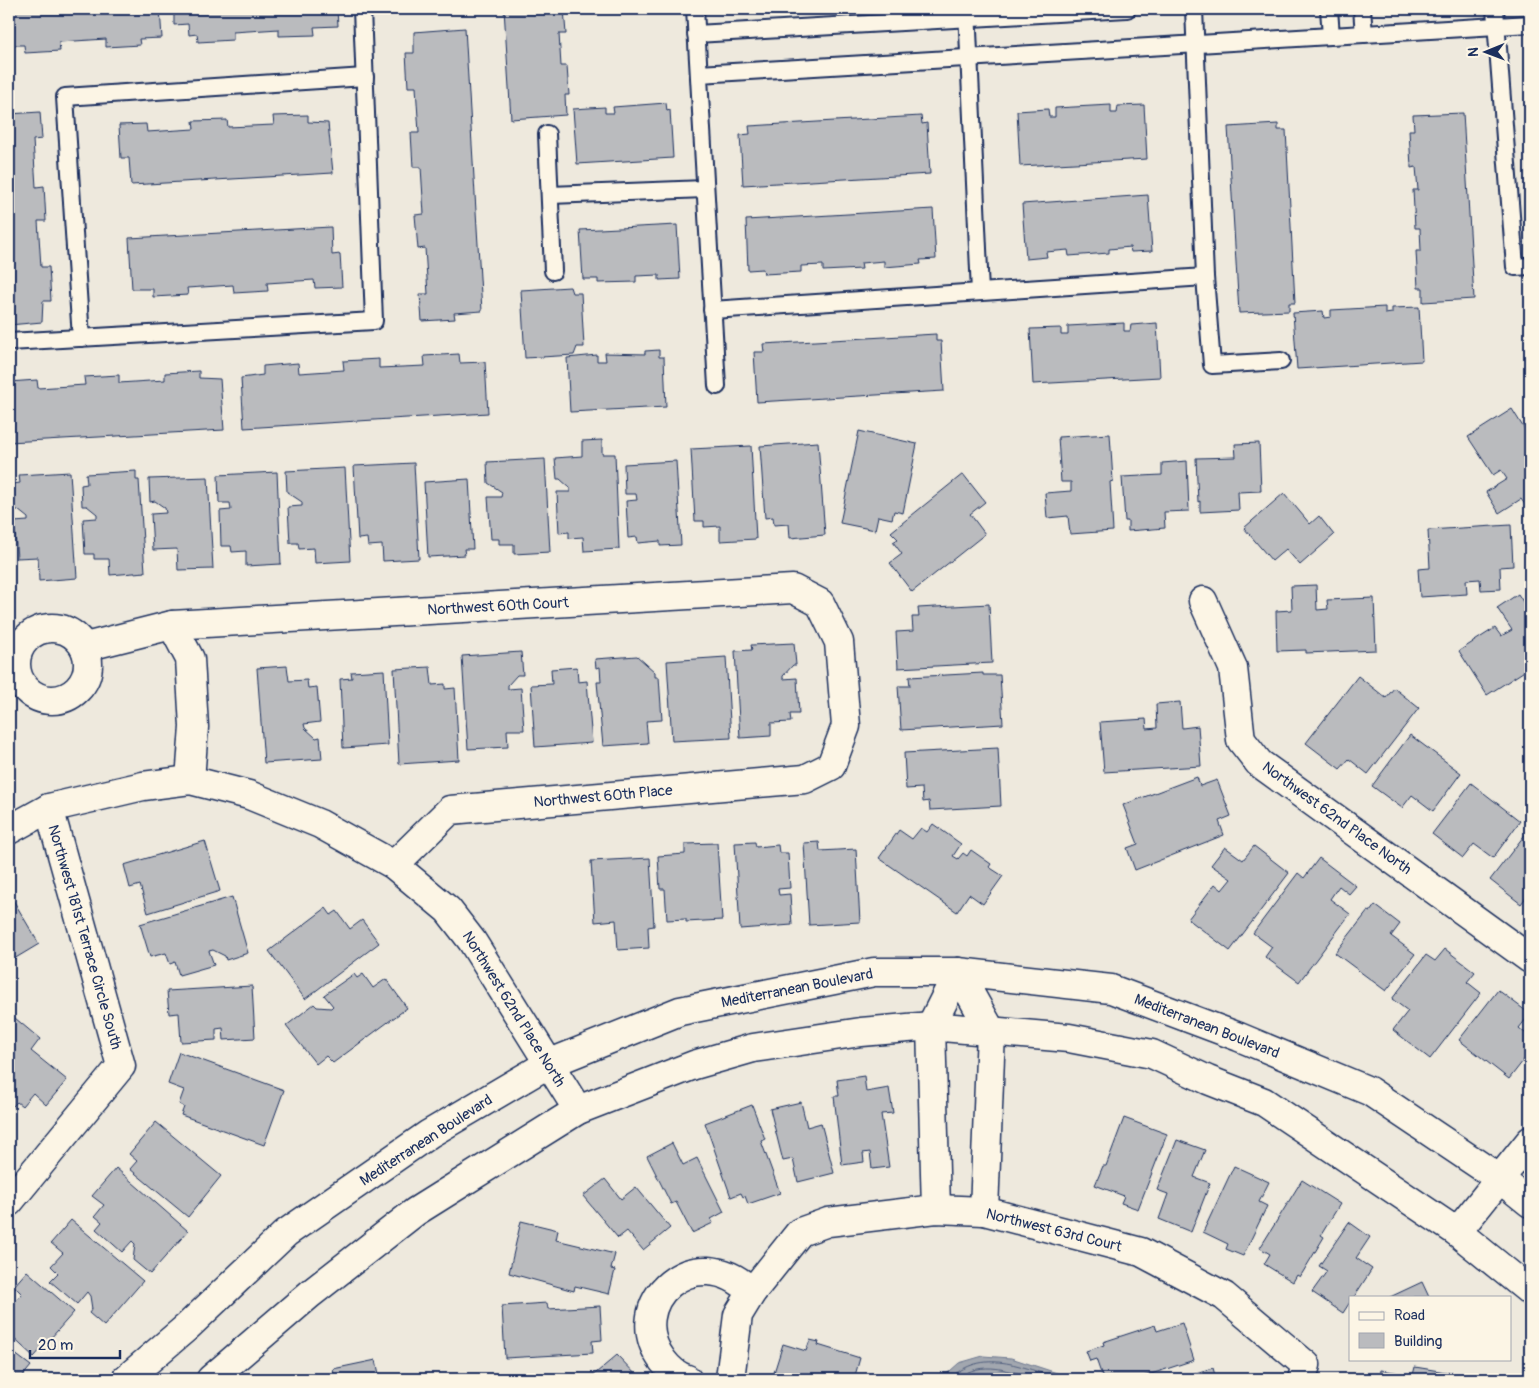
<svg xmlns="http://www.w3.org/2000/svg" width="1539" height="1388" font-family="Pangolin,sans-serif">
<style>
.water{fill:#a2a7af;stroke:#6c778f}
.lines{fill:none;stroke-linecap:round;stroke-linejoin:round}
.shore{stroke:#515f7e;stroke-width:1}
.building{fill:#babbbe;stroke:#1b2f5e}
.service-casing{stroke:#1b2f5e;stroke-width:20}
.minor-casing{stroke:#1b2f5e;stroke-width:31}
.service{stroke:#fcf5e5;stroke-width:16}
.minor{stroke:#fcf5e5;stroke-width:28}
.labels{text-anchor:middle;stroke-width:4;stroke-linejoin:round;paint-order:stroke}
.street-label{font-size:15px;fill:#1b2f5e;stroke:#fcf5e5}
</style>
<rect width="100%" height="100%" fill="#eee9dd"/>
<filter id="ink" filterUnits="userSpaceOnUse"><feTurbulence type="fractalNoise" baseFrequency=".02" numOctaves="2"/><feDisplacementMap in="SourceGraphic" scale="10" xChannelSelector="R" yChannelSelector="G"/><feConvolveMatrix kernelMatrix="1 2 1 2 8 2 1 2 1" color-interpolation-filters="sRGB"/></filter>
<g filter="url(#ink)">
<path class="water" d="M983,1356L1011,1358L1066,1376L1068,1379H941L959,1363Z"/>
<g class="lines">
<g class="shore">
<path d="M949,1379C984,1347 1021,1367 1060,1379"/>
<path d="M958,1379C981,1358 1012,1372 1038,1379"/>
</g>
</g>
<g class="building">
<path d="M9,9H160L162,38L139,39L140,45L106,47V39L59,42L60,51L25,53L24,45H9Z"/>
<path d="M174,9H337L338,26L314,27L315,35L279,36V29L233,32V40L198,42L197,34L189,35L188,24L174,25Z"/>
<path d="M504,9H564L566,34H559L561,66H567L569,95H565L566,115L511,119Z"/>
<path d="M465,28L482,311L454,313L455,319L422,321L420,294H428L425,248L418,249L415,215L424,214L421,167H413L411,133H419L416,87H408L406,53H414V32Z"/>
<path d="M666,103L667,111L670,110L673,158L577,164L573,109L605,107V113H614L613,107Z"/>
<path d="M1111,105V113H1117L1118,106L1144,105L1147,159L1020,166L1017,111L1048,109L1049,117H1055V108Z"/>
<path d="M40,112L42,139L33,140L36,187L44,186L46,221H38L41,267H49L51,301H43L42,322L9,325V114Z"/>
<path d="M1463,113L1474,299L1423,302V288H1418L1416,251H1421L1420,228H1415L1413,190H1418L1416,167L1411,168L1409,130H1414L1413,115Z"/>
<path d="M308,115V122L328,123L333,173L131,185L129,158H121L119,125L146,124L147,132L194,129L193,121L227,120L228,127L274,125L273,116Z"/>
<path d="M921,116L922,124L927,123L930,174L743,185L740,135L750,134L749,126Z"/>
<path d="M1278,124V130H1286L1295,303H1289V311L1239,313L1228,127Z"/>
<path d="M1148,195L1152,251L1131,252L1130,247L1109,249V253L1069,256L1068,250L1046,252L1047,257L1026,259L1022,204Z"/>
<path d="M933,209L936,259L920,260L921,264L884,267V261L861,263L862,269L823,271V265L801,266V272L764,274L763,269L748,270L746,220Z"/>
<path d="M677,225L680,279L659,280V275L636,276V282L598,283V279H583L580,230Z"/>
<path d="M331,227L332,255L340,254L342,287L315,288L314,280L267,283L268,291L234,293L233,285L187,288L188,295L153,297V289H132L129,238Z"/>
<path d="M570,287L572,293H581L584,347H577L574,355L525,358L521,290Z"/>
<path d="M1385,307V314L1392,313V308L1419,307L1422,361L1297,369L1293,313L1323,311L1324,318L1331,317V310Z"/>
<path d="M1124,323V331H1130L1131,325L1157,323L1160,377L1033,384L1030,329L1061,328V335H1068V326Z"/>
<path d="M936,334V341H941L944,391L757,402L754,352H764L763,344Z"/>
<path d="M659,350V357H664L666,407L570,412L567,358L597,355V361H606L605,353L645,354V351Z"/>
<path d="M459,354L460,363L485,362L488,413L244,428L241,378L263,375V366L298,363L299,373L344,370L343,361L379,359V368L425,366L424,356Z"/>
<path d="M199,371V378L220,379L224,430L9,442V382L37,380L38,388L85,385L84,377L119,375V383L165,380V373Z"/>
<path d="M1512,409L1530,438V450L1526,453L1530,460V503L1526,506L1521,499L1499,513L1486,492L1507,479L1501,470L1493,475L1468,437Z"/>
<path d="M859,431L917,444L903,513L894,511L892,519L878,516L875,530L840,523Z"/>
<path d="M1110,434L1113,481L1110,482L1113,531L1070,534L1068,516L1047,518L1045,493L1071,491V482H1061L1058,437Z"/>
<path d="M602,440V454H615L619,549L584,551L583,537L569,538V532L559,533L557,492H570V488L560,479H557L555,458L582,456V441Z"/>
<path d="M818,442L825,535L790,538L789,524L774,525L773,517L765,518L760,446Z"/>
<path d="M1259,443L1261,491L1238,492L1239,510L1200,512V501L1198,502L1196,458L1236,457L1235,444Z"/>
<path d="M751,446L756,539L720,541V526L704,527V521H695L691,449Z"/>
<path d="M545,459L550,552L514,554V544H499V539H491L488,497H501L502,492L488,483L487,462Z"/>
<path d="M676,461L681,545L660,546V541L638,543L637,537L628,538L626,501L637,500L636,494H625L624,464Z"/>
<path d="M1187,461L1189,511L1164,512L1165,528L1128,531V521H1125L1122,477L1162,475V463Z"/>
<path d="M414,463L419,559L383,561L382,545L368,546L367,538L358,539L354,466Z"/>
<path d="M345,468L350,561L315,563L314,548L299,549L298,543H290L288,507L302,506V502L287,492L286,471Z"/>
<path d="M136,471V480H139L145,572L110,575L109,559H94V554H85L83,519L97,518V514L87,506H82L81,485L87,484L86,474Z"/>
<path d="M70,472L77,578L39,581L38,557L17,558L14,522L28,521V518L18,510H14L13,484L20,483L19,475Z"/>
<path d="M277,472L281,564L246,566V551L232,552L231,546H221L220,511L231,510L230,503H219L218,475Z"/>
<path d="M963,474L985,502L970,514L985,534L912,592L890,563L902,554L893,542L898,539L891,532Z"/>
<path d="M208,477L213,569L178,570L177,549L153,550L151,514L166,513L165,508L155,501L150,502L149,479Z"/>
<path d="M469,479L473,549H464L465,555L428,557L424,482Z"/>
<path d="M1284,493L1310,524L1319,516L1334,535L1300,565L1286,549L1272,561L1244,528Z"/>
<path d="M1511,525L1513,566L1500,567L1501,589L1481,590L1480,579L1466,580L1467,594L1420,597L1418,569L1430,568L1428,530Z"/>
<path d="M1316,585L1317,610L1328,609L1327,600L1374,598L1376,650L1306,653V650L1277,651L1276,611L1292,610L1291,586Z"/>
<path d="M1518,594L1530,613V662L1524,666L1526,670L1487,695L1459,651L1495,628L1501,636L1512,630L1497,608Z"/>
<path d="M989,604L992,663L898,668L896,632L913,631L912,617H919L918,608Z"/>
<path d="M794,643L796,665H793L783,676V679L797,678L799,714H790L791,722L771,723V736L740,738L735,651L752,650L751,645Z"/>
<path d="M521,652L523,675H517L508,685V689L521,688L524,730H507L508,747L468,749L462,656Z"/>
<path d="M637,656L655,672V677H659L662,720L646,721L648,743L603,746L597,682H601L600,667L596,668L595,659Z"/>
<path d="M726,657L731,738L672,741L667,661Z"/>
<path d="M287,666L289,681L307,680L308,688L317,687L320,722L304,724L305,728L316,738L320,737L322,759L264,763L257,668Z"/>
<path d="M430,667L432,685L445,684V689L455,688L459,760L399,764L394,669Z"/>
<path d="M577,667L578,682L587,681L592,743L535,747L531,685L552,684L551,669Z"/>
<path d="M384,670L388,745L343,748L340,679L352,678L351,672Z"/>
<path d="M983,673V675H1000L1003,724L901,730L898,686H910L909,677Z"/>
<path d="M1358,676L1386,698L1394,688L1419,708L1368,774L1349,759L1340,769L1306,743Z"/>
<path d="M1180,702L1182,728L1198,726L1201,766L1104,772L1100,722L1146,719L1147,729L1157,728L1156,704Z"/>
<path d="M1410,735L1461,773L1433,811L1412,795L1402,808L1372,786Z"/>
<path d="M998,748L1001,806L930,810L929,801L923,802L922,788L906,789L904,753Z"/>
<path d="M1197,777L1200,786L1217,780L1231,816L1219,821L1224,835L1135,870L1127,848L1138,844L1123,805Z"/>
<path d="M1471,783L1520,821L1493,858L1474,844L1463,858L1432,834Z"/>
<path d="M933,824L961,844L953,856L958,859L963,853L967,856L971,850L991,864L989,867L1003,876L983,904L969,894L957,912L879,858L899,830L912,839L921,828L927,832Z"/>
<path d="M1530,828V892L1521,904L1490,880Z"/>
<path d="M205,841L220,891L148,913L140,885L130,888L124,865Z"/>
<path d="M755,842L756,847L778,845L779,853H788L790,888L778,889L779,895L790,894L792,925L740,929L735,843Z"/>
<path d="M819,842L820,851L856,849L860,922L809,925L804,843Z"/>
<path d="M717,843L722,920L686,922V919L667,920L665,889H660L658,856L685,854V844Z"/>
<path d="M1254,846L1289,873L1230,951L1188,919L1215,884L1222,890L1231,879L1211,865L1225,847L1243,860Z"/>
<path d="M650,858L654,926L648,927L649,948L618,950L616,920L595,922L591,861Z"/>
<path d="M1319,858L1356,886L1349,894L1339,886L1330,899L1350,914L1299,982L1265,957L1272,947L1253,933L1298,873L1304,878Z"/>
<path d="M9,893L39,944L9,962Z"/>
<path d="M232,897L248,953L226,960L225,956L213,950L209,951L214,965L179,975L175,962L170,964L166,953L150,957L140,924Z"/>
<path d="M1375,905L1400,924L1391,936L1415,954L1386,991L1335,953L1368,911L1370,912Z"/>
<path d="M326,908L331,915L337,911L350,929L362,920L379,943L305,999L269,951Z"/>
<path d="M1445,949L1475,972L1467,982L1481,993L1430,1059L1393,1030L1408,1011L1392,999L1426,955L1435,961Z"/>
<path d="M354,974L357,978L363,974L373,988L386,979L407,1008L333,1063L326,1056L316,1064L286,1026L314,1004L317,1007L331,1008L333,1006L324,995Z"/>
<path d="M252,986L255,1038L224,1040L223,1028L216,1029V1040L181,1042L179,1013L169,1014L167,991Z"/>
<path d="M1498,990L1530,1014L1519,1028L1530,1037V1052L1509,1079L1459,1040Z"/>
<path d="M9,1013L40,1039L31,1051L67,1080L46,1105L33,1093L22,1106L17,1102L10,1109L9,1108Z"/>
<path d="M179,1052L284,1090L264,1145L181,1115L184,1107L179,1104L184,1090L168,1084Z"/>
<path d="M864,1076L866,1092L889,1088L893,1113L881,1114L889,1167L872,1169L870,1152L863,1153L864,1162L842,1165L834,1096H839L837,1080Z"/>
<path d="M801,1102L807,1127L821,1123L834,1173L798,1182L793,1159L783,1161L770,1109Z"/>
<path d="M752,1105L765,1139L761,1141L780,1193L748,1204L745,1196L743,1197L741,1193L731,1197L705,1123Z"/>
<path d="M1124,1118L1167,1134L1138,1209L1121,1203L1124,1196L1095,1185L1103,1166H1106Z"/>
<path d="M156,1122L221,1176L188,1217L130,1169L137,1161L129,1154Z"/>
<path d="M1177,1140L1205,1150L1194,1177L1210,1183L1191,1232L1159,1219L1168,1194L1157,1190Z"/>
<path d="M672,1143L683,1165L697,1158L724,1212L711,1219L713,1223L692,1233L676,1202L671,1204L647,1156Z"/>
<path d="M1234,1166L1269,1182L1259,1202L1267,1206L1243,1256L1226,1249L1228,1244L1203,1232Z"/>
<path d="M116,1168L188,1231L150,1274L133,1260L135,1244L132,1241L122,1252L96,1229L102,1222L95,1216L104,1205L92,1196Z"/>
<path d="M605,1179L621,1199L636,1187L670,1228L643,1250L627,1231L618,1238L583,1196Z"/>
<path d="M1302,1180L1340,1204L1321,1235L1324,1237L1300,1277L1297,1275L1293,1282L1264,1264L1270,1254L1260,1248Z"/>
<path d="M71,1220L143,1281L104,1326L89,1313L92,1309L90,1296L87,1292L77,1304L50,1281L58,1273L51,1266L63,1253L51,1243Z"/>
<path d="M521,1221L558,1230L556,1240L615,1254L611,1269L615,1270L609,1294L575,1286L574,1291L509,1273Z"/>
<path d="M1349,1222L1370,1237L1356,1258L1372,1269L1354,1297H1350V1302L1343,1313L1312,1292L1327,1271L1319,1266Z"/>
<path d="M27,1271L74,1312L34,1357L9,1334V1309L22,1294L14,1286Z"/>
<path d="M1422,1282L1429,1297H1390Z"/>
<path d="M547,1303L548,1309L600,1306L602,1340L592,1341L593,1353L505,1358L502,1306Z"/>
<path d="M1182,1323L1194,1360L1136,1379H1103L1096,1359L1090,1361L1086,1351L1104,1345L1103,1342L1155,1325L1157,1331Z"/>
<path d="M810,1340L819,1342L818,1345L860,1358L854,1379H772L783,1344L806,1351Z"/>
<path d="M10,1350L31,1366L22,1377L25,1379H9Z"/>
<path d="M617,1355L640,1379H589Z"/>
<path d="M376,1360L380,1379H335L333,1369Z"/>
<path d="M1415,1367L1470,1376L1469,1379H1380L1381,1370L1413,1375Z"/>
<path d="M1213,1368L1216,1379L1228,1376L1229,1379H1174Z"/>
</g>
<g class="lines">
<g class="service-casing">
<g id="service">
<path d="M695,9L717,386"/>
<path d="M967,9L980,292"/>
<path d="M1194,9L1205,277L1212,365L1281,361"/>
<path d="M1329,9L1331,36"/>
<path d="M1362,9L1364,34"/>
<path d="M1495,9L1515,267L1530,266"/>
<path d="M696,34L1127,9"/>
<path d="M699,74L1530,24"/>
<path d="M547,134L553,271"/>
<path d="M550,195L705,189"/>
<path d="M712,310L1205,277"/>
<path d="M81,338L65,97L365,77"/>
<path d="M9,342L374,321L362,9"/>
</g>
</g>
<g class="minor-casing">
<g id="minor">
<path d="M1203,601L1233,668L1241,740L1259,763L1530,959"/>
<path d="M172,625L190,659L194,727L190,780"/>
<circle cx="52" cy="664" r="36"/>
<path d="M85,647L172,625L793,589L820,603L839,642L846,726L831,766L805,779L450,810L394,865"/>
<path d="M9,830L49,808L143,786L190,780L249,795L320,824L394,865L448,910L472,941L578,1110"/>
<path d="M958,972L991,1031L984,1211"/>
<path d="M9,1202L121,1066L49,808"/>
<path d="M936,1209L931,1026L958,972"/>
<path d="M1457,1232L1530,1141"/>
<path d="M126,1379L187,1327L286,1233L429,1134L548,1064L680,1011L874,972H958L1111,989L1239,1037L1369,1091L1500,1179L1530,1203"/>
<path d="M211,1379L310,1294L415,1212L578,1110L694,1065L753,1048L861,1032L931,1026L1069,1038L1152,1054L1208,1080L1264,1102L1457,1232L1530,1291"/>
<path d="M687,1379C677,1376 669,1369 663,1361C620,1303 695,1236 752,1292"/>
<path d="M730,1379L738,1315L752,1292L800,1232L828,1222L936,1209L984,1211L1141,1252L1224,1296L1306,1365L1302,1379"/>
</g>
</g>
<use href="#service" class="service"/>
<use href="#minor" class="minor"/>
</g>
</g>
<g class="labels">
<g class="street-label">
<text transform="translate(498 606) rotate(-3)" y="5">Northwest 60th Court</text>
<text transform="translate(603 796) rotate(-5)" y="5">Northwest 60th Place</text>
<text transform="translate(1337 818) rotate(36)" y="5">Northwest 62nd Place North</text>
<text transform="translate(85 937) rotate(74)" y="5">Northwest 181st Terrace Circle South</text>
<text transform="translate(797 988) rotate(-11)" y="5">Mediterranean Boulevard</text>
<text transform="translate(514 1009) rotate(58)" y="5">Northwest 62nd Place North</text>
<text transform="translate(1207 1026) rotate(21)" y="5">Mediterranean Boulevard</text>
<text transform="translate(426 1140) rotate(-33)" y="5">Mediterranean Boulevard</text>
<text transform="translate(1054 1230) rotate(14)" y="5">Northwest 63rd Court</text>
</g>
</g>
<rect width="1539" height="1388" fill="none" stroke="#fcf5e5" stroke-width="30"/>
<rect x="15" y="15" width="1509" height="1358" fill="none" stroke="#1b2f5e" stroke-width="2" filter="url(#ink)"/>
<rect x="1349" y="1296" width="162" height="65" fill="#fcf5e5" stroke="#a2a6af"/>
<rect x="1359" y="1312" width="25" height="8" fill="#fcf5e5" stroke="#a2a6af"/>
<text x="1394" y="1320" font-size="15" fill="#1b2f5e">Road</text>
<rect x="1359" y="1333" width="25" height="15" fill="#babbbe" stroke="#a2a6af"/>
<text x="1394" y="1346" font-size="15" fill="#1b2f5e">Building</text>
<g transform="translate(1486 52) rotate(269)" stroke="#fcf5e5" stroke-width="4" paint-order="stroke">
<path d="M0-4L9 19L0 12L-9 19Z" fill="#1b2f5e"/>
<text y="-8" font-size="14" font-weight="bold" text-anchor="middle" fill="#1b2f5e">N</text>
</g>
<path d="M30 1350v8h90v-8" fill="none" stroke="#1b2f5e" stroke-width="2.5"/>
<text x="38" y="1350" font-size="15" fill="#1b2f5e" stroke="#fcf5e5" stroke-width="4" paint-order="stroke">20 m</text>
</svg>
